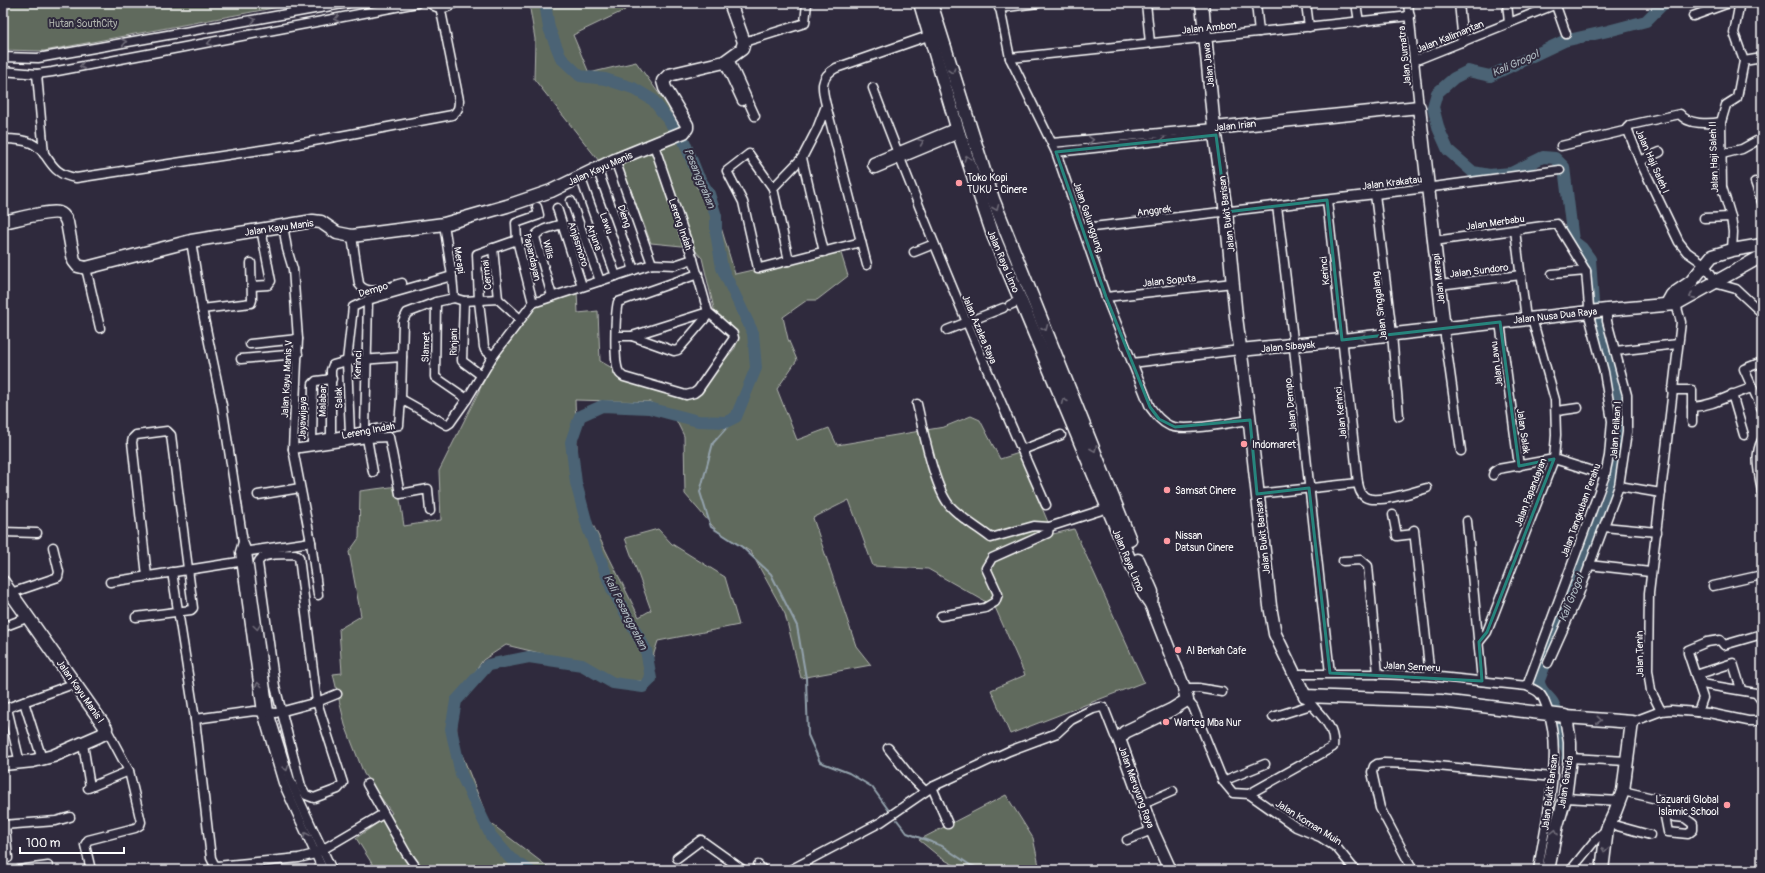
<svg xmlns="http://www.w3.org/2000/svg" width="1765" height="873" font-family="Pangolin,sans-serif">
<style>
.green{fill:#616a5d;stroke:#b0b4ae}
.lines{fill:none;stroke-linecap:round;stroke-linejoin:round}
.stream{stroke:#93a2ac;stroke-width:2}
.river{stroke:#4b6474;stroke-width:12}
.street-casing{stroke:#fff;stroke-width:11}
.secondary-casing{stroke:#fff;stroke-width:15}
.street{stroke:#2f2a3d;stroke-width:8}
.secondary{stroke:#2f2a3d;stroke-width:12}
.oneway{stroke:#6d6a77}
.marked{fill:none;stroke:#27847c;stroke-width:3;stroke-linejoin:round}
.poi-dot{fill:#ff9aa2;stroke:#2f2a3d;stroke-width:1.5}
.labels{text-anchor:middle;stroke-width:4;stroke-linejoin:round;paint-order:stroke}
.park-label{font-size:10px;fill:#b0b4ae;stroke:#2f2a3d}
.street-label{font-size:10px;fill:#fff;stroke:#2f2a3d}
.poi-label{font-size:10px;fill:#fff;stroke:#2f2a3d;text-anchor:start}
.water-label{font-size:11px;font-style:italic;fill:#aeb9c0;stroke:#2f2a3d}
</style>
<rect width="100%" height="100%" fill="#2f2a3d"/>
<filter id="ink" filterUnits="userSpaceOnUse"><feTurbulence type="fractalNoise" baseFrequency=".025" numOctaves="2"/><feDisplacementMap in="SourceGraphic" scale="8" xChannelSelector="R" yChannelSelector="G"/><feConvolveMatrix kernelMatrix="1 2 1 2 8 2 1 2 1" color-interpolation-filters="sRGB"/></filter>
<g filter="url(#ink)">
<g class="green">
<path d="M3,3H300L44,51L3,50Z"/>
<path d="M529,3H621L625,10L573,35L589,73L636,62L668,106L697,188L709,187L735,274L840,250L848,276L817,300H807L783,317L788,339L797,360L777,389L797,440L829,428L837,445L944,427L971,416L980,420L1000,459L1019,453L1053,534L1074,529L1144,682L1010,734L991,690L1025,675L995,607L928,569L873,566L849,500L813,518L856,646L871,665L801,678L785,614L751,552L717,531L685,494L684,436L674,416L650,402L575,400L579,497L639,617L651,610L625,538L658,529L672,544L725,577L739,625L658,641L645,681H610L556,657L506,645L483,660L456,700L457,742L489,822L552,870H376L356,838L392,813L364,774L345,725L333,674L342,673L339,629L361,616L349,552L359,538L360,491L398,486L404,526L441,520L439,471L500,349L537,304L577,291L578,313L598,311L600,361L621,373L693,397L735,348L739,337L730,326L715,313L702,258L692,247L651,243L617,155L599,161L534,79L535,39Z"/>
<path d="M1006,795L1033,838L1040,870H963L941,858L919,840Z"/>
</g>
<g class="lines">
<g class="stream">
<path d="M736,417L713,443L700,492L711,527L742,547L771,574L797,626L806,678L808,735L820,762L849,773L872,787L890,812"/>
<path d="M897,820L907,833L942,846L970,865L984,870"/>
</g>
<g class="river">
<path d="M1593,304L1590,259L1582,248L1573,241L1564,167L1555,158L1543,157L1511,173L1489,175L1473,172L1448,150L1439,130L1433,107L1437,93L1454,78L1468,71L1490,76L1564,41L1608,31L1646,21L1664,3"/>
<path d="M1567,758C1569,751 1566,749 1564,743C1559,730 1560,716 1553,703C1548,695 1538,690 1539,680L1615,482L1622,409L1600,321"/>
<path d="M529,870L510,858L491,836L461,774L451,729L456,701L488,665L529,657L582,665L613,683L643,687L651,679L646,650L612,589L588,528L576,483L571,442L580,416L602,406L649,408L698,421L726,422L736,417L756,368L753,333L722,268L716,233V216L709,194L698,176L684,141L653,100L633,88L605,79L580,76L561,58L549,28L545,3"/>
</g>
<g class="street-casing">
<g id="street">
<path d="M999,3L1010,58L1056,152L1106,297L1150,407C1156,415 1161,422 1170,426C1187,432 1231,422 1250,420"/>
<path d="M1146,3L1150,43"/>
<path d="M1256,3L1259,32"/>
<path d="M1306,3L1309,27"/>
<path d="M1356,3L1359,22"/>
<path d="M1408,3L1419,107"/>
<path d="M1459,3L1463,42"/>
<path d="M1507,3L1509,23"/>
<path d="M1555,3L1566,34"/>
<path d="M999,8L1038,3"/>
<path d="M1693,16L1726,4L1732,3"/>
<path d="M744,42L805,23L807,3"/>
<path d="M3,57L38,58L348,3"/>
<path d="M1010,58L1410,16"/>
<path d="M729,59L755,116"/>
<path d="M1414,61L1559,3"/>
<path d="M1744,61L1762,58"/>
<path d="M724,62L742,101"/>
<path d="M3,71L37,74L52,72L417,3"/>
<path d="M37,74L44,154"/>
<path d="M873,88C926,229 985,367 1046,505"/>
<path d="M1721,122C1710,124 1687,125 1680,114L1630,125L1627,128L1640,161L1679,242L1687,252L1704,264L1718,284L1736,289L1762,313"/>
<path d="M957,127L873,162L872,165L875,169L959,134"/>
<path d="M3,139C12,139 22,139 31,143C52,153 46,173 76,178L287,146L452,115C458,111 459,108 459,100L440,6"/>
<path d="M1052,143L1214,128"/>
<path d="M654,145L693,259L708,312L733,334L734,338L698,390L694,393L686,395L624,377C621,375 619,374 618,370C614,359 615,314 618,302L698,274"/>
<path d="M1561,146L1628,130"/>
<path d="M1056,152L1216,135"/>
<path d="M1722,154L1742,149L1762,138"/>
<path d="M802,158L824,252"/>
<path d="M615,160L652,264"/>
<path d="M1640,161L1660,152"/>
<path d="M597,168L634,270"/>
<path d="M580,176L616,276"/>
<path d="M1755,182L1762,202"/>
<path d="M773,188L749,154L727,171L743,202L758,268H760L861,242"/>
<path d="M1375,194L1392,334L1399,416"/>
<path d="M1327,200L1358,483"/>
<path d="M571,201L600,281"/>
<path d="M1277,206C1297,362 1312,518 1330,673"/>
<path d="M557,208L582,286"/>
<path d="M1704,218L1731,217"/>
<path d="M444,224L452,276L454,298"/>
<path d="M283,225L287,249L293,269L298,339L293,449L311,542L318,595"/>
<path d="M1084,228L1418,189L1560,170"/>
<path d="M1515,230L1526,319"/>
<path d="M352,236L359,284C368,298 390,286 402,283"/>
<path d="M191,241L202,309L222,405L243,542L247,552L269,712L290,780L332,870"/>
<path d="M1434,241L1557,224L1586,271L1590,319L1604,372L1612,421L1609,456L1605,475L1527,686"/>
<path d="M493,248L498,299"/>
<path d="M1732,250L1733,232L1731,217L1722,187L1721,122L1726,105L1737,98L1744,61L1734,33L1739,7L1735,3"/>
<path d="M914,252L934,244"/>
<path d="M789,261L773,188L802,158L817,129L826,106"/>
<path d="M867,265L826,105C822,89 819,77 836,68L928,36"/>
<path d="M86,268L100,328"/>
<path d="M1552,274L1586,271"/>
<path d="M1439,285L1521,275"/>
<path d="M252,286L268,285L271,281L261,229"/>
<path d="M552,296L535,237C538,229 554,227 562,224"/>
<path d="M1106,297L1233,283"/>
<path d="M464,301L462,361L481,375"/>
<path d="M436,302L435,377L467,399"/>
<path d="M533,303L517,240L516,223L539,215L537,207"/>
<path d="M1010,305L1021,300"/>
<path d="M202,309L251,303L252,300L251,263"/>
<path d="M1500,322L1519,466"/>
<path d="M1444,329L1461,451"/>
<path d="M947,330L1003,308"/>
<path d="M616,336H632L708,312"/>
<path d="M632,336L674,351L678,350L709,314"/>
<path d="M250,344L298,339"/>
<path d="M1615,351L1678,344"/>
<path d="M493,356L485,350L484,347L479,301L477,254L517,240"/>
<path d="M241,359L298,354"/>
<path d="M1762,362L1744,369L1762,409"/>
<path d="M1132,363L1240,350"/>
<path d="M1672,390H1692V422"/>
<path d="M1732,394L1744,435"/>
<path d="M401,399L447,425L450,423L467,399L493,356L533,303L652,264L675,265L693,259"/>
<path d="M917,404C923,429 934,488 950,506C961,518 978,528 991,538L1034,526L1049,527L1108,508"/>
<path d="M1692,407C1714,406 1732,393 1752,388"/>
<path d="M1557,411L1578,408"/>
<path d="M365,431L368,300"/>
<path d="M350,434L347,361L353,307L368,300L452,276"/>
<path d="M331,438V370L333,365L347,361L402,357"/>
<path d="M367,438L373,472"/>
<path d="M1762,440C1753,457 1760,475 1762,493"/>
<path d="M312,441L399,425L401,399L403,321L407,313L436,302L454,298L464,301L498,299L520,319"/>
<path d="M312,445L313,384L316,381L332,379"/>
<path d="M293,449L367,438L389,437L400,494L428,489L430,511"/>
<path d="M1022,450L1061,435"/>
<path d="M1493,475L1494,472L1498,469L1554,459L1605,475"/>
<path d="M1619,486L1661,493"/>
<path d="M1257,494L1358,483C1359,488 1360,494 1365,497C1377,504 1414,492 1427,488"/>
<path d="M258,495L300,488"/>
<path d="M1393,515L1397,536L1414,534"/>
<path d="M1467,521L1482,681"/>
<path d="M1604,527L1657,532"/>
<path d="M1414,530L1430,676"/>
<path d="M3,532L37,533"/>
<path d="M243,542L240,552L262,712L283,783L323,870"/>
<path d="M243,552L311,542"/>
<path d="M295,554L299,557L317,702L343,783L338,789L314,798L306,795L301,786L275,686L258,563C261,551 286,555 295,554Z"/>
<path d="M1343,561L1361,560L1368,566L1378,674"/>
<path d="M1589,565L1650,572"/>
<path d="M172,572L195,719L211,858L214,864L217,866L299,858L315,854L383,814"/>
<path d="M110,582L245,561"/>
<path d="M1713,586L1762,575"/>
<path d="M11,593L58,577L59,572L53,547"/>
<path d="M941,616L985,608L995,602L998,594L986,568L992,558L1048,533L1049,527"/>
<path d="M136,617L191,610L193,608L171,435L167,431L136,435L133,438L132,442L147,576"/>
<path d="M3,627L29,617"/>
<path d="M1479,642L1487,632L1554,459L1556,435L1555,400L1532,318"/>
<path d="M1548,663L1578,596L1619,486L1627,432V395L1607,321V310"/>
<path d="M1295,674H1378L1430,676L1527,686C1532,689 1537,690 1540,694C1544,698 1545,704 1547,708C1564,754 1545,822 1538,870"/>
<path d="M1184,688H1198L1222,692"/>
<path d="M1741,689L1733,663L1699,674L1702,684L1756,693L1762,701"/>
<path d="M1187,700L1193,707L1223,781L1233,793L1249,794L1333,747C1336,724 1316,713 1305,696"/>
<path d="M24,702L42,759"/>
<path d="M1661,711L1651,691L1648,670L1649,593L1681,322L1676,304"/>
<path d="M1698,712L1703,698L1688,653V650L1707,642L1720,640L1724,645L1762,634"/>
<path d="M1273,717L1311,705"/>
<path d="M195,719L254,711L276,713L317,702L337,694"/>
<path d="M1761,721L1762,711"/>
<path d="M1632,722L1661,711L1671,710L1709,713L1748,721H1762"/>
<path d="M83,744L90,787"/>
<path d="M888,748L910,776L925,791"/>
<path d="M1570,758L1627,761"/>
<path d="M20,763L7,708L76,683"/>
<path d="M1223,781L1265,764"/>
<path d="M367,784L406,853L418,870"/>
<path d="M932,787L948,824"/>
<path d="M88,788L129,771"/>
<path d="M1623,791L1657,799L1662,801L1668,832L1688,834L1693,830V824L1685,818L1666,816"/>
<path d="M1249,794L1296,827L1320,837L1337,848L1355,870"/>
<path d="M1565,798L1620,801"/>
<path d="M1143,804L1173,791"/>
<path d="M1610,824L1650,835"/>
<path d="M3,825L56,821L70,817"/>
<path d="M5,826L8,858"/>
<path d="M1127,840L1152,830"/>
<path d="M677,858L701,840L743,870"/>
<path d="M758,865L763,870"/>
<path d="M18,870L48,866"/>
<path d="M91,870L85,845L88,840L135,828L140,825L141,822L129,771L106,728"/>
<path d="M790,870L881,822L932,787L1009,751L1057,733L1071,720L1093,709L1101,707L1104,708L1115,736L1119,739"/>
<path d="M1413,870L1380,808L1372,772L1374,766L1377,764L1383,763L1416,764L1552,777"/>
<path d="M1571,870L1596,839L1607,829"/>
</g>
</g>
<g class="secondary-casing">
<g id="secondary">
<path d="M433,3C439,7 445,7 451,3"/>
<path d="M920,3L959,134L993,235L1144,594L1151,604L1184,688L1187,700L1171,710L1125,732L1119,739L1152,830L1170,870"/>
<path d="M931,3L993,199L1130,540"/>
<path d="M1202,3L1214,128L1226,212L1236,317L1249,415L1270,606L1275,634L1305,696L1441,701L1565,716"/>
<path d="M1214,128L1419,107L1444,329"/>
<path d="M3,222C14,220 50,210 59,213C63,214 65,217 67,222L74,261L78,266L86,268L191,241L313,221L321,222L337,233L352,236L444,224L507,206L551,191L615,160L684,132L687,128V125L665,88L663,81L669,75L724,62L742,49L744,42L730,3"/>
<path d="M1667,304L1672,295L1691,282L1712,256L1732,250L1762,245"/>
<path d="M1240,350L1342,340L1607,310L1676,304L1762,256"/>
<path d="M1138,560L1152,592L1151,604"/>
<path d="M3,582L106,728L103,734L99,736L53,756L33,761L3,764"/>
<path d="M1548,870L1557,825L1565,798L1570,758V742L1566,717L1632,722L1623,791L1615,812L1607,829L1602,870"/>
</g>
</g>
<use href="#street" class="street"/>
<use href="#secondary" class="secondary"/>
</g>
<defs><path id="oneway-chevron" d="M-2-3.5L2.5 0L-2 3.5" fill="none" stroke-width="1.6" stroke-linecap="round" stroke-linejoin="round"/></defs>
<g class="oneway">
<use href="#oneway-chevron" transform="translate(337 19) rotate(169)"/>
<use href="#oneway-chevron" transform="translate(253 20) rotate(-10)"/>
<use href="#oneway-chevron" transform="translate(124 42) rotate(-11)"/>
<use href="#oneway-chevron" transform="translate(210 43) rotate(169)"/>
<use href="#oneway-chevron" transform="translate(82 66) rotate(169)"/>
<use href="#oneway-chevron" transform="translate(952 71) rotate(73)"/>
<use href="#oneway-chevron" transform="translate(1091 140) rotate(-5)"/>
<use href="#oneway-chevron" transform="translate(1163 141) rotate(174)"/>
<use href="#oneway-chevron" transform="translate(921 142) rotate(-23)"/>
<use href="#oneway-chevron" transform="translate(967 158) rotate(-108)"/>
<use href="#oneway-chevron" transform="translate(996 208) rotate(68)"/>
<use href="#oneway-chevron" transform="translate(1692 296) rotate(152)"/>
<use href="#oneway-chevron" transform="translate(1045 328) rotate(67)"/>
<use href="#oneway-chevron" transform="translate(1363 338) rotate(173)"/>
<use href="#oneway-chevron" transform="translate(1064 401) rotate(-113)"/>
<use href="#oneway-chevron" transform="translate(1094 449) rotate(68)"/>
<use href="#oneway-chevron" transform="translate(257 627) rotate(82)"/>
<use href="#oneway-chevron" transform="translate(258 685) rotate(-98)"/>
<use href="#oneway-chevron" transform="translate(1599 720) rotate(5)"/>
<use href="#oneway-chevron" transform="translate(286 768) rotate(72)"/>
<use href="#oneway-chevron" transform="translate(1555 832) rotate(-78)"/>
<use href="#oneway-chevron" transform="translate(306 835) rotate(-114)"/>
<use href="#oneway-chevron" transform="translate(1605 850) rotate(97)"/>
</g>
</g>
<path class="marked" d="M1216,135L1226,212L1327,200L1342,340L1500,322L1519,466L1554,459L1487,632L1479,642L1482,681L1330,673L1309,488L1257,494L1250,420L1175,427L1159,419L1150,407L1106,297L1056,152Z"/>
<g class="poi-dot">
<circle cx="959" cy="183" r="4"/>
<circle cx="1244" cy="444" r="4"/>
<circle cx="1167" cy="490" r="4"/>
<circle cx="1167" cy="541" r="4"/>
<circle cx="1178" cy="650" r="4"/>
<circle cx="1166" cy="722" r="4"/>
<circle cx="1727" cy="805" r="4"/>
</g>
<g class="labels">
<g class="park-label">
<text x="83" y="27">Hutan SouthCity</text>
</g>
<g class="street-label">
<text transform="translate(1209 27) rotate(-6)" y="4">Jalan Ambon</text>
<text transform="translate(1450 36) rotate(-22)" y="4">Jalan Kalimantan</text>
<text transform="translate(1404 56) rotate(-96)" y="4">Jalan Sumatra</text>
<text transform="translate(1208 65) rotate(-96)" y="4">Jalan Jawa</text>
<text transform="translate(1235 125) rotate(-6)" y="4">Jalan Irian</text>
<text transform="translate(1713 157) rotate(-92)" y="4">Jalan Haji Saleh II</text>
<text transform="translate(1653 161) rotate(66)" y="4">Jalan Haji Saleh I</text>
<text transform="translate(600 168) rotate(-24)" y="4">Jalan Kayu Manis</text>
<text transform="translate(1392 182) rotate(-7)" y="4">Jalan Krakatau</text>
<text transform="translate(1154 210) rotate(-7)" y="4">Anggrek</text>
<text transform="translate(1226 214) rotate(-97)" y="4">Jalan Bukit Barisan</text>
<text transform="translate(625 216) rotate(71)" y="4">Dieng</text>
<text transform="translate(1089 217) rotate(71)" y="4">Jalan Galunggung</text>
<text transform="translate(1495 222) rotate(-8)" y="4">Jalan Merbabu</text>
<text transform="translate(607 223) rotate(70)" y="4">Lawu</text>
<text transform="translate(681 224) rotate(71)" y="4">Lereng Indah</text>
<text transform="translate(279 227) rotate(-8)" y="4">Jalan Kayu Manis</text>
<text transform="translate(595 237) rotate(70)" y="4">Arjuna</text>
<text transform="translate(579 244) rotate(72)" y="4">Anjasmoro</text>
<text transform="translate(549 249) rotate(75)" y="4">Wilis</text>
<text transform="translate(533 257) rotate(77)" y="4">Papandayan</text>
<text transform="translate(460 260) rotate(81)" y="4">Merapi</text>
<text transform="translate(1004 261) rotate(67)" y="4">Jalan Raya Limo</text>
<text transform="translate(1479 270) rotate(-7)" y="4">Jalan Sundoro</text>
<text transform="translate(1324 271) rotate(-96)" y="4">Kerinci</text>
<text transform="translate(486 275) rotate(-96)" y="4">Cermai</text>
<text transform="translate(1438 279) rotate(-96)" y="4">Jalan Merapi</text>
<text transform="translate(1169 280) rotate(-6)" y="4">Jalan Soputa</text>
<text transform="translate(373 289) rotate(-17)" y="4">Dempo</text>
<text transform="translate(1379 306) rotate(-97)" y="4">Jalan Singgalang</text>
<text transform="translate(1555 315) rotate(-6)" y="4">Jalan Nusa Dua Raya</text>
<text transform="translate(980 329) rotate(67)" y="4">Jalan Azalea Raya</text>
<text transform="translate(453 342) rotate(-89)" y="4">Rinjani</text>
<text transform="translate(1288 346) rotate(-5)" y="4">Jalan Sibayak</text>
<text transform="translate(425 347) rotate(-88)" y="4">Slamet</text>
<text transform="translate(1496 364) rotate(-97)" y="4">Jalan Lawu</text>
<text transform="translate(357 365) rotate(-88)" y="4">Kerinci</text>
<text transform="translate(286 379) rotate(-87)" y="4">Jalan Kayu Manis V</text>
<text transform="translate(338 398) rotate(-92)" y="4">Salak</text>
<text transform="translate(322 401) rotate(-89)" y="4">Malabar</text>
<text transform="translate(1290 405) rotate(-96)" y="4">Jalan Dempo</text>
<text transform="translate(1340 413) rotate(-96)" y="4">Jalan Kerinci</text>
<text transform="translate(302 418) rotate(-89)" y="4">Jayawijaya</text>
<text transform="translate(368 430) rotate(-11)" y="4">Lereng Indah</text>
<text transform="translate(1615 430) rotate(-86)" y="4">Jalan Pelikan I</text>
<text transform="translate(1524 431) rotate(82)" y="4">Jalan Salak</text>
<text transform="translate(1530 492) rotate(-69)" y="4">Jalan Papandayan</text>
<text transform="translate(1580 510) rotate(-70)" y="4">Jalan Tangkuban Perahu</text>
<text transform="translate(1262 536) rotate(-96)" y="4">Jalan Bukit Barisan</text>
<text transform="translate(1129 560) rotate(67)" y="4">Jalan Raya Limo</text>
<text transform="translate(1639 654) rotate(-91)" y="4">Jalan Tenin</text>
<text transform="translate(1412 666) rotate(3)" y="4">Jalan Semeru</text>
<text transform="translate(81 691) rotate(55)" y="4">Jalan Kayu Manis I</text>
<text transform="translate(1565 782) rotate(-81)" y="4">Jalan Garuda</text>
<text transform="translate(1137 787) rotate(70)" y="4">Jalan Meruyung Raya</text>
<text transform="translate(1549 792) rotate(-83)" y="4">Jalan Bukit Barisan</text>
<text transform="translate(1309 822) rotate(32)" y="4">Jalan Koman Muin</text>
</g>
<g class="poi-label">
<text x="967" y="181">Toko Kopi<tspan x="967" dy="12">TUKU - Cinere</tspan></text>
<text x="1252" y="448">Indomaret</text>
<text x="1175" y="494">Samsat Cinere</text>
<text x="1175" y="539">Nissan<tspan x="1175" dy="12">Datsun Cinere</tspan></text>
<text x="1186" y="654">Al Berkah Cafe</text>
<text x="1174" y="726">Warteg Mba Nur</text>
<text x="1719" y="803" text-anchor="end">Lazuardi Global<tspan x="1719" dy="12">Islamic School</tspan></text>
</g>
<g class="water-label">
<text transform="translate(1515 63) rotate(-24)" y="4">Kali Grogol</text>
<text transform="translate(700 178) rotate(67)" y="4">Pesanggrahan</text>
<text transform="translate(1571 598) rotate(-68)" y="4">Kali Grogol</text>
<text transform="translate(626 612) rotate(63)" y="4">Kali Pesanggrahan</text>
</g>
</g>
<rect width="1765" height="873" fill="none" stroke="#2f2a3d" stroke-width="16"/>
<rect x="8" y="8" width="1749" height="857" fill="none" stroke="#fff" stroke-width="1.5" filter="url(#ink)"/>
<path d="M20 847v6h104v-6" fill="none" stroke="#ffffff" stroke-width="2"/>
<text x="26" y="847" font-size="12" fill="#ffffff" stroke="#2f2a3d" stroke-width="3" paint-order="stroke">100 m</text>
</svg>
